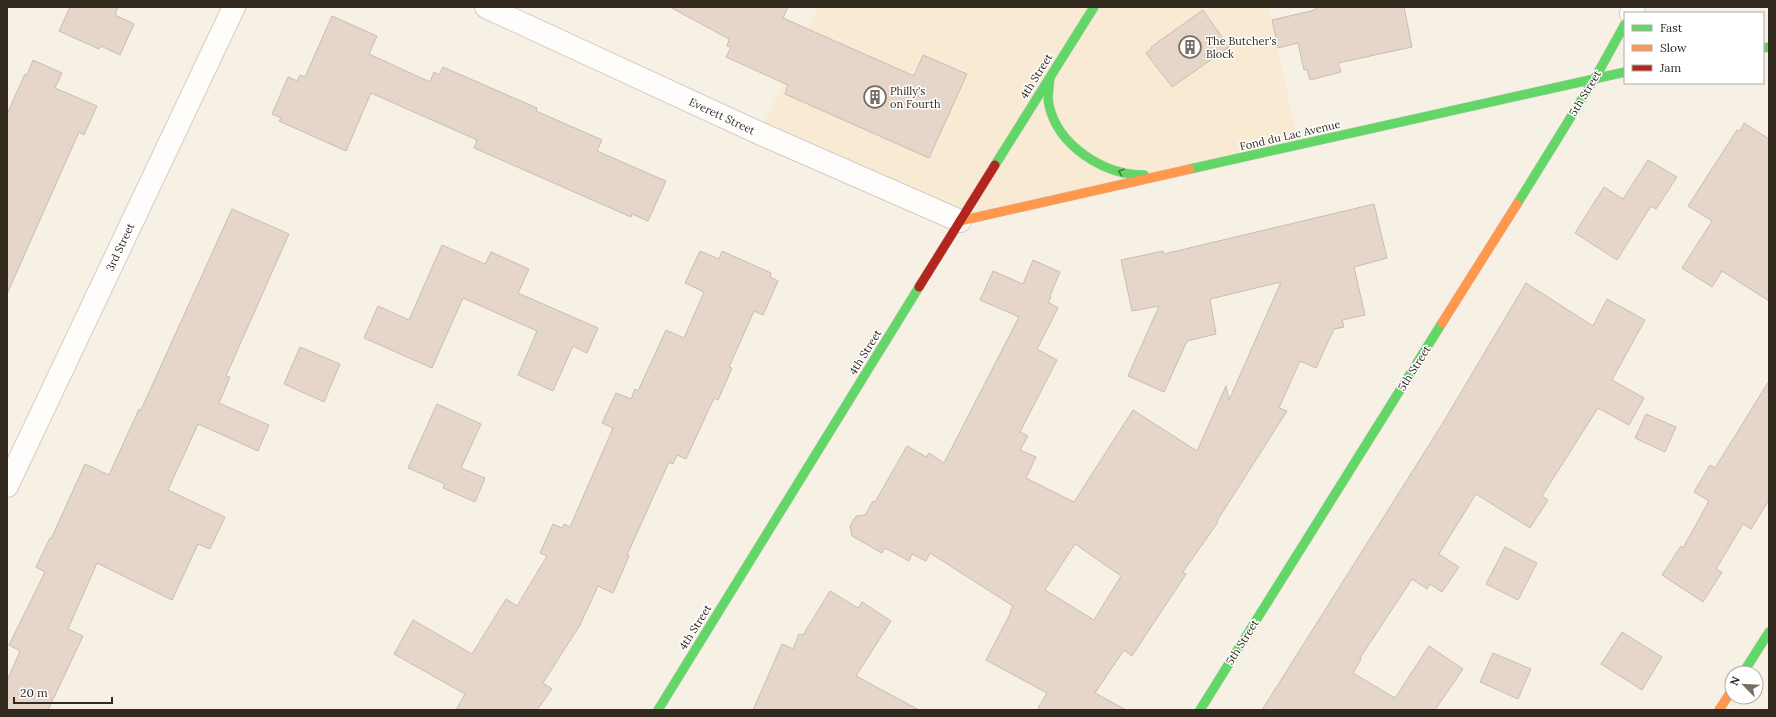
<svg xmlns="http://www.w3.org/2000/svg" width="1776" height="717" font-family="Lora,serif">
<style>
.built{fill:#f9ead4}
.building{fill:#e6d6ca;stroke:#c7bdb5;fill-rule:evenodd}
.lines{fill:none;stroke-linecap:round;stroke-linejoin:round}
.street-casing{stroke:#d4cdc2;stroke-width:24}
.fast-casing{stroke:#d4cdc2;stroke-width:10}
.slow-casing{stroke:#d4cdc2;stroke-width:10}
.jam-casing{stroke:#d4cdc2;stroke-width:10}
.street{stroke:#fefdfb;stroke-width:22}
.fast{stroke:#63d668;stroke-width:9}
.slow{stroke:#ff974d;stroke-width:9}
.jam{stroke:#b3261e;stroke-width:9}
.oneway{stroke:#48773f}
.labels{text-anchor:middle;stroke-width:3;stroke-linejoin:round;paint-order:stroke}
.poi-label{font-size:11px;fill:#322a1e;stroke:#fff;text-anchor:start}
.street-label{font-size:11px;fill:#322a1e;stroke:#fff}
</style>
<rect width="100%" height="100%" fill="#f7f0e5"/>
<path class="built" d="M819,7H1268L1299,145L960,221L759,133Z"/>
<g class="building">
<path d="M70,7H118L115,15L134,24L120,55L101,46L99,49L59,31Z"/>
<path d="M670,7H788L783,18L914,76L923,55L967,74L929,158L785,94L788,85L726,57L731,47L727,46L729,39Z"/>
<path d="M1316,7H1404L1412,47L1338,63L1341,72L1310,80L1307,69L1304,70L1298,43L1278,48L1272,20L1315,10Z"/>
<path d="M1203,10L1229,47L1172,87L1146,53L1152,48L1151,47Z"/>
<path d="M332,16L377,36L369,54L430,82L434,72L439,75L443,67L537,108L536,111L602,140L597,151L666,181L648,221L632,214L631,217L474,148L477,140L371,93L346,151L279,121L281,118L272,114L288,77L297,81L300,75L305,77Z"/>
<path d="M33,60L62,73L55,88L97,106L84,135L79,132L7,294V114L25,74L27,75Z"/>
<path d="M1744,123L1769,139V301L1722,271L1712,287L1682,268L1712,221L1688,206L1737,130L1740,131Z"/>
<path d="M1648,160L1677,177L1656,209L1651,206L1617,260L1575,233L1604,187L1623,199Z"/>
<path d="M1374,204L1387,258L1354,267L1365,315L1342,320L1344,327L1334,329L1316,368L1300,361L1279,408L1287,411L1217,521L1218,522L1183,572L1186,574L1132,656L1124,650L1095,693L1126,710H1037L1047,693L986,660L1011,612L1010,611L1013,606L930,553L926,561L912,554L909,561L885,548L882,553L852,536L850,526L856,516L865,515L873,501L875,502L907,446L926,457L929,453L944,463L1019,317L980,300L993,271L1023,284L1033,260L1060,272L1050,296L1051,297L1048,302L1058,308L1037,349L1057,360L1020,432L1028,436L1020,450L1036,457L1026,478L1074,502L1133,410L1197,451L1226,386L1229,400L1281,282L1210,299L1216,334L1187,341L1164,392L1128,376L1159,306L1132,311L1121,260L1163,251L1164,254ZM1075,544L1121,576L1094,620L1045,590Z"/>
<path d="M232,209L289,234L226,376L230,377L219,403L269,425L258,451L198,424L168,490L225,517L210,549L198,544L172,600L97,563L68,629L83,636L48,710H7V681L20,651L9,645L45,572L36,567L50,538L51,539L85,464L109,475L139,409L141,410Z"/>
<path d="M442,245L485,264L491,252L529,269L518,293L598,328L587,353L573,346L553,391L518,375L537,331L463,298L432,368L364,338L378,306L409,320Z"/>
<path d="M700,251L719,259L722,251L771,273L770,277L778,281L763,315L754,311L729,367L732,368L718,400L714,398L686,459L677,455L673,464L669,462L627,555L629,556L613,593L598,586L580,625L543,683L552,689L537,710H456L465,694L394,654L413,620L472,654L506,599L517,606L547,556L540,553L553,524L562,528L564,524L570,527L613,428L602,423L616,393L631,399L635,389L638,391L666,330L684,338L704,292L685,283Z"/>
<path d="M1526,283L1593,326L1607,299L1645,320L1612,380L1644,398L1629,425L1598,408L1542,496L1548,500L1530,528L1476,494L1439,554L1459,567L1442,592L1430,584L1427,589L1412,579L1360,658L1361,659L1353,673L1395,698L1429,646L1463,669L1435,710H1262L1441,426Z"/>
<path d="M300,347L340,364L324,402L284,384Z"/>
<path d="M1769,381V500L1751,529L1743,524L1716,569L1722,572L1703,602L1662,575L1681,546L1683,548L1709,501L1694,492L1710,465L1715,468Z"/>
<path d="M437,404L481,424L461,468L485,478L475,502L443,488L445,484L408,468Z"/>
<path d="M1646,414L1676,427L1665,452L1635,438Z"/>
<path d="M1505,547L1537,563L1518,600L1486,584Z"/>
<path d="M830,591L858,608L862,602L891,621L856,676L919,710H753L782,644L793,649L799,634L803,635Z"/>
<path d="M1622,632L1662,657L1642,690L1601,664Z"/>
<path d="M1493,653L1531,669L1518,699L1480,682Z"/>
</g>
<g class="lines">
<g class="street-casing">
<g id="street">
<path d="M486,7L759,133L960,221"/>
<path d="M1631,13L1634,7"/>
<path d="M7,486L234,7"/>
</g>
</g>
<g class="fast-casing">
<g id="fast">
<path d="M1763,48L1769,47"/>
<path d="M1050,78C1049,87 1047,97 1049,105C1058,146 1104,175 1144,175"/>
<path d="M995,165L1094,7"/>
<path d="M1190,169L1625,72"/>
<path d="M1517,204L1595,78L1625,24"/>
<path d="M1743,673L1769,632"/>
<path d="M658,710L919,287"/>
<path d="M1200,710L1442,323"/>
</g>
</g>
<g class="slow-casing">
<g id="slow">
<path d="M960,221L1190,169"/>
<path d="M1442,323L1517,204"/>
<path d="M1719,710L1732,690"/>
</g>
</g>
<g class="jam-casing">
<path id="jam" d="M919,287L995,165"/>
</g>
<use href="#street" class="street"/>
<use href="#fast" class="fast"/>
<use href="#slow" class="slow"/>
<use href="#jam" class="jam"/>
</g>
<defs><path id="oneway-chevron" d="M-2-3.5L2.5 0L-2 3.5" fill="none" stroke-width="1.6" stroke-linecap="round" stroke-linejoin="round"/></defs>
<use class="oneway" href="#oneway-chevron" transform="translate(1121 172) rotate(-161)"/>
<defs>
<g id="building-ring" transform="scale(1.15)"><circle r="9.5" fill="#fff" stroke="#776f64" stroke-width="1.5"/><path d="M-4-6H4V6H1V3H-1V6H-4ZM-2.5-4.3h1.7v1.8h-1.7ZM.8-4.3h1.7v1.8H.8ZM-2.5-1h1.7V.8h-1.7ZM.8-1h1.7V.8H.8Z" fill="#776f64"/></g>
</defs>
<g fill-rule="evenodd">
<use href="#building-ring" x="1190" y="47"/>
<use href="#building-ring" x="875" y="97"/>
</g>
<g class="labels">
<g class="poi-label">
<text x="1206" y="45">The Butcher's<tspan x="1206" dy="13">Block</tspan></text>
<text x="890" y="95">Philly's<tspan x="890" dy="13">on Fourth</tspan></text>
</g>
<g class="street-label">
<text transform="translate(1036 76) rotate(-58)" y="4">4th Street</text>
<text transform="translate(1585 93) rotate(-59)" y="4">5th Street</text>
<text transform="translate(722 116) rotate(25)" y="4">Everett Street</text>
<text transform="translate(1290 135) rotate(-13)" y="4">Fond du Lac Avenue</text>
<text transform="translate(120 247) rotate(-65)" y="4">3rd Street</text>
<text transform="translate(865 352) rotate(-58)" y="4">4th Street</text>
<text transform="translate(1414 368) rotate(-58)" y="4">5th Street</text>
<text transform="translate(695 627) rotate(-58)" y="4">4th Street</text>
<text transform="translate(1242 642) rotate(-58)" y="4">5th Street</text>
</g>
</g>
<rect width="1776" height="717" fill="none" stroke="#322a1e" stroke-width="16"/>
<rect x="1624" y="12" width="140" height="72" fill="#ffffff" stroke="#adaaa5"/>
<rect x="1632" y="25" width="20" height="6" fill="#63d668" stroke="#adaaa5"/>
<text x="1660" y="32" font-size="12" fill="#322a1e">Fast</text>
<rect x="1632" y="45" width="20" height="6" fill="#ff974d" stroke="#adaaa5"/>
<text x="1660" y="52" font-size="12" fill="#322a1e">Slow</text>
<rect x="1632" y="65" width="20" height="6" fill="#b3261e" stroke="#adaaa5"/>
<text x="1660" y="72" font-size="12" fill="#322a1e">Jam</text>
<g transform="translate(1744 685) rotate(294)"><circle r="19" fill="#ffffff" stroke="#adaaa5"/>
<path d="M0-3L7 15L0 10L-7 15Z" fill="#776f64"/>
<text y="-6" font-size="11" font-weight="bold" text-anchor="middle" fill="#322a1e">N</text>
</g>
<path d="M14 697v6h98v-6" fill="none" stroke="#322a1e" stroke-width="2"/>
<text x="20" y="697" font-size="12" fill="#322a1e" stroke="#ffffff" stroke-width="3" paint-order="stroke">20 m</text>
</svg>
